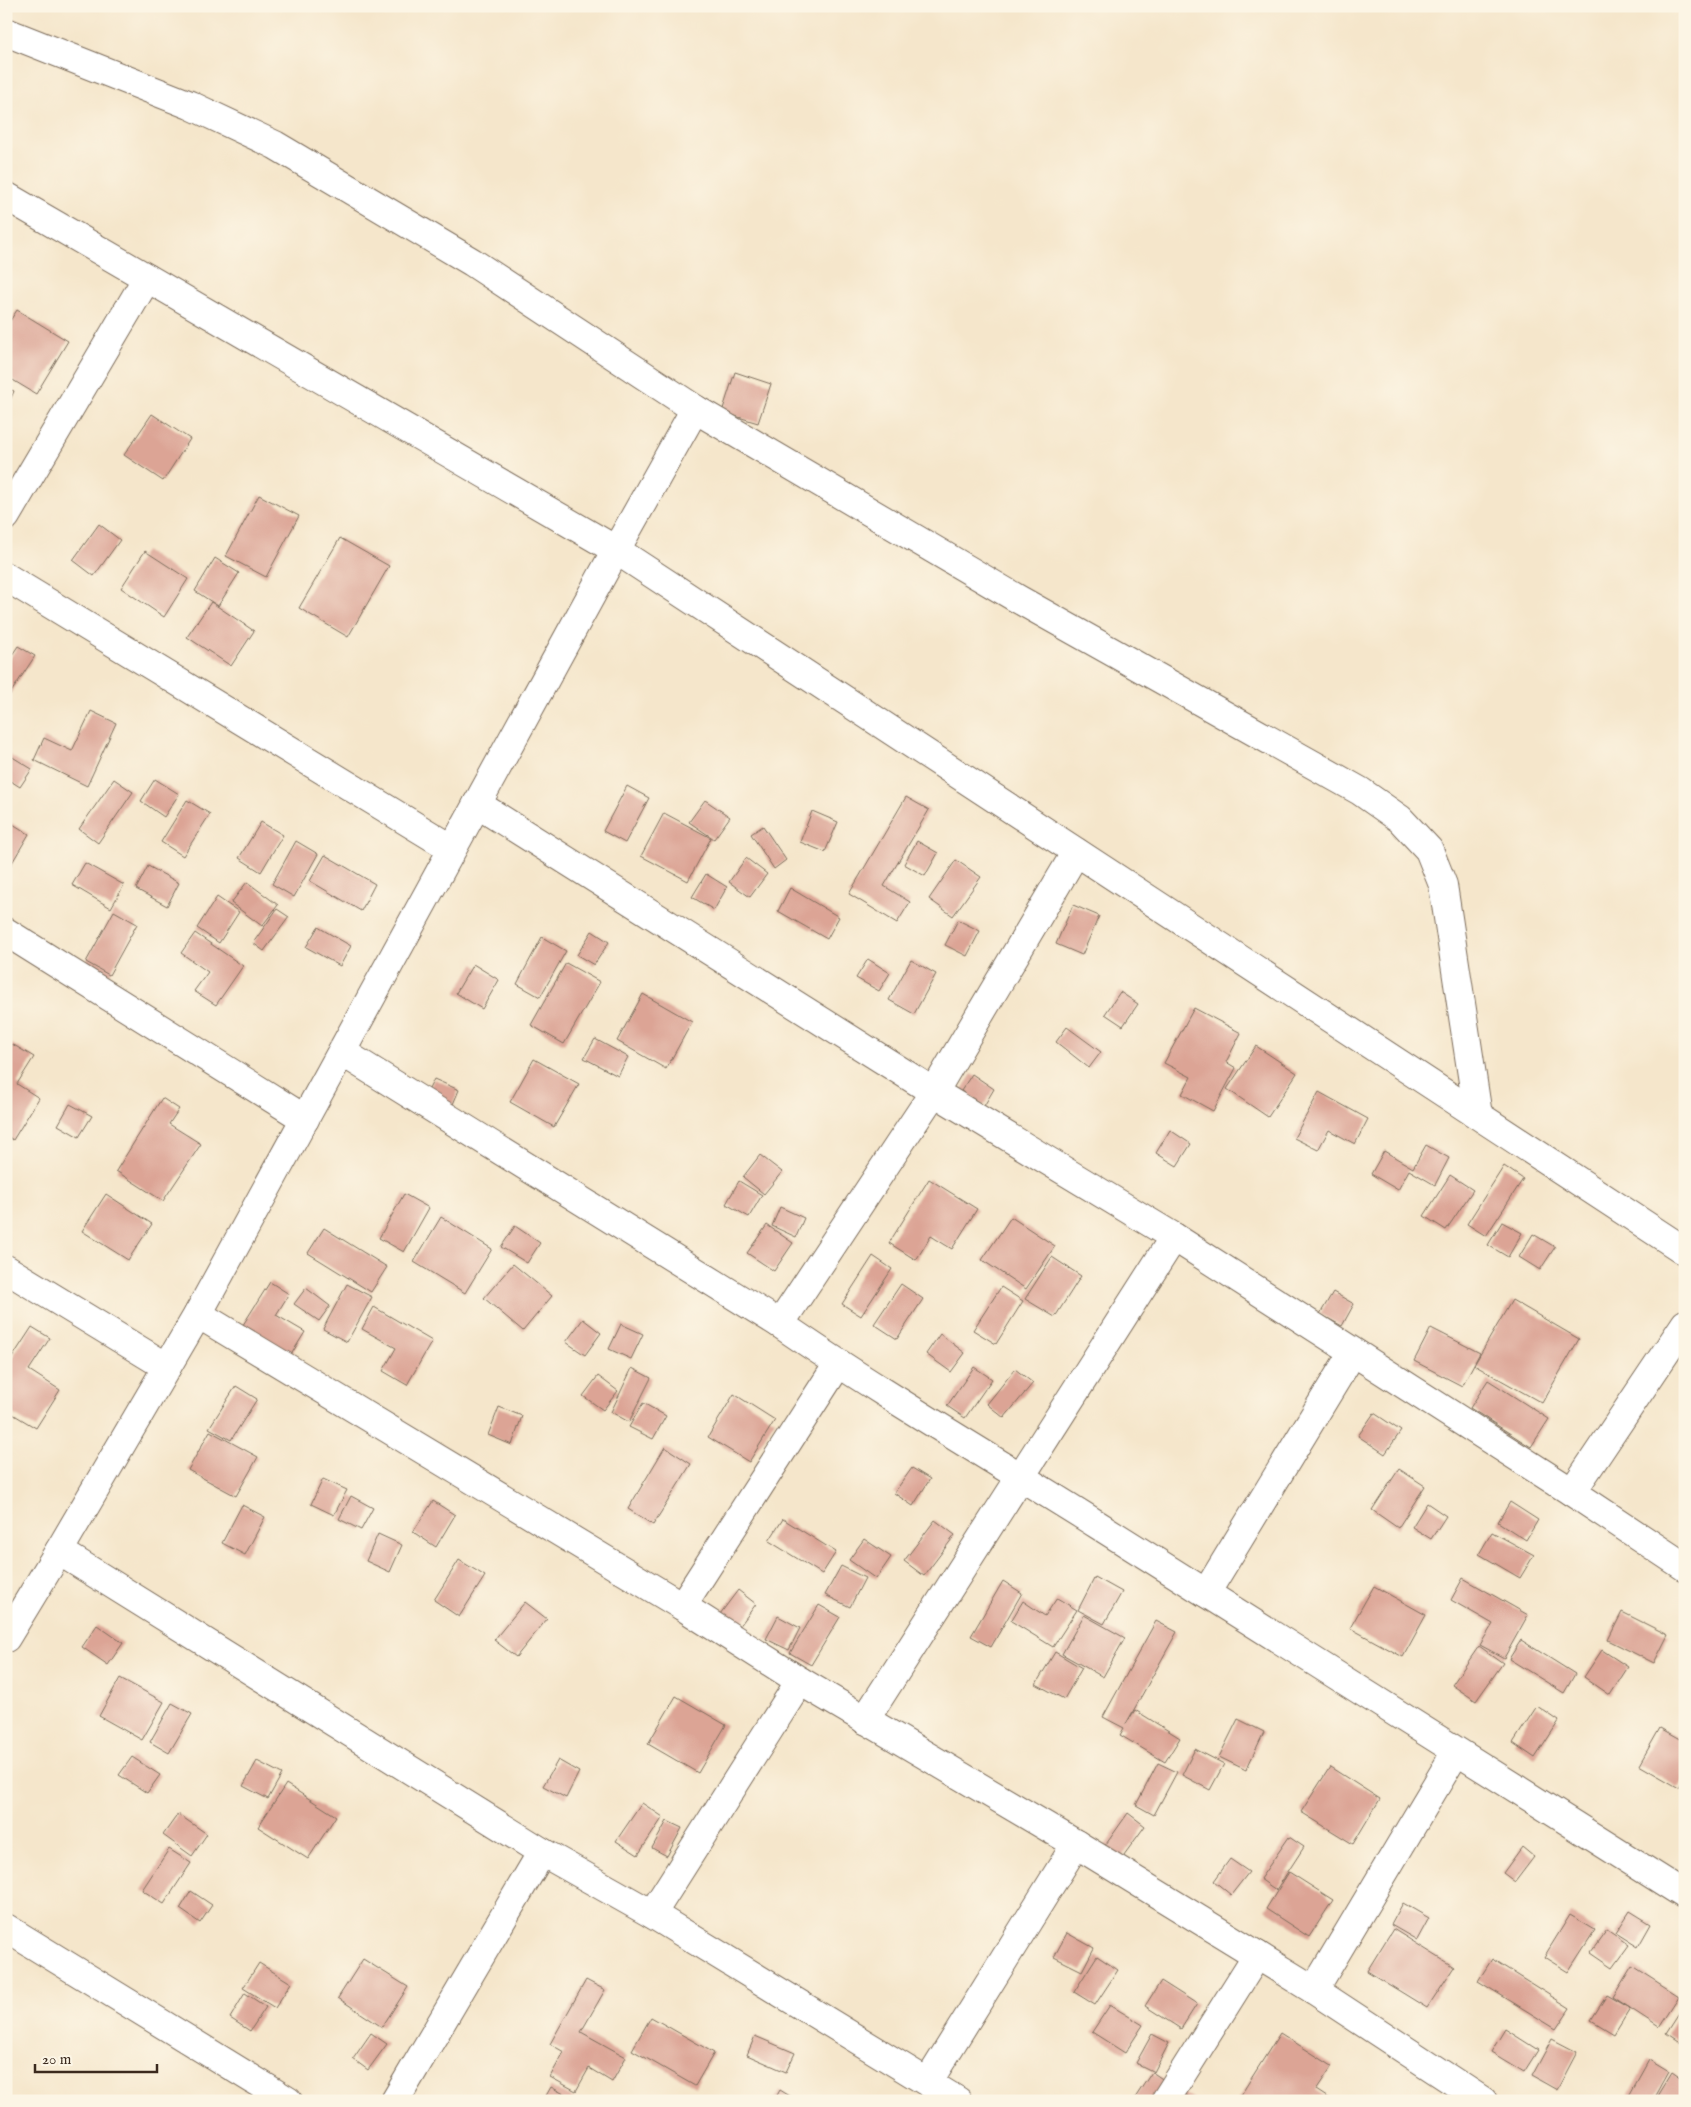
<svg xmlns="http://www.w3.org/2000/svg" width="1691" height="2107" font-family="'IM FELL English',serif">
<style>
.building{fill:#dca495}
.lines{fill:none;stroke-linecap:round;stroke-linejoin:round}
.street-casing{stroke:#7c6c5b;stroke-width:30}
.street{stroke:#fff;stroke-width:28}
</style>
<rect width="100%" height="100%" fill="#fcf5e5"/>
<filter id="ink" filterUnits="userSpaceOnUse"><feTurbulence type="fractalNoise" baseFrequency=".02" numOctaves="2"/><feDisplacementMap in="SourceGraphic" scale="10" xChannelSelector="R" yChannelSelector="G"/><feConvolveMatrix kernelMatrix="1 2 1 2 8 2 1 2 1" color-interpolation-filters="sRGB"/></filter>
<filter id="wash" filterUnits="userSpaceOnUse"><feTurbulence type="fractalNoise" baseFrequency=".0096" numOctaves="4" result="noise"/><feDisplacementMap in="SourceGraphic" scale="20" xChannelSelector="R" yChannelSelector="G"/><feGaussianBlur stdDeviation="1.12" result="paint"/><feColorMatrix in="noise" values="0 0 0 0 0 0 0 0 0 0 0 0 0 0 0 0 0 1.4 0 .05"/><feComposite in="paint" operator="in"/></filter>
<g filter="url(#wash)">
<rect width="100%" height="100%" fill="#f5e6cb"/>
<g id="blocks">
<g class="building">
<path d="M17,310L68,341L36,394L6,376V327Z"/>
<path d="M735,372L771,384L758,423L722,412Z"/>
<path d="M6,388L14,391L8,405L6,404Z"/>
<path d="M152,414L190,439L163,481L124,455Z"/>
<path d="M259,495L299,516L266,577L226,556Z"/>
<path d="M99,524L120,540L94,576L73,560Z"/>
<path d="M340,538L389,566L348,637L299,608Z"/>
<path d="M145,551L188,579L164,617L121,588Z"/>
<path d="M215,558L239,573L218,606L195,591Z"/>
<path d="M211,602L254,631L231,666L187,637Z"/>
<path d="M18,646L35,656L6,700V664Z"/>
<path d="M91,711L116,723L87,786L34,760L44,738L72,751Z"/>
<path d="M6,753L32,769L20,787L6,778Z"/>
<path d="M114,779L133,792L98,843L79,829Z"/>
<path d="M155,779L179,794L164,817L141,801Z"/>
<path d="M627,786L649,798L625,843L603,831Z"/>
<path d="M906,797L929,810L884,886L910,902L897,923L849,894Z"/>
<path d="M187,800L210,814L183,856L161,842Z"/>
<path d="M705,800L730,817L714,839L689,822Z"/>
<path d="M812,811L838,822L825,852L800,842Z"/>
<path d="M664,813L711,838L688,881L641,856Z"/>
<path d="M8,821L29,834L6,873V825Z"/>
<path d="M261,822L283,835L261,872L239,858Z"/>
<path d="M763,826L786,860L774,869L751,834Z"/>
<path d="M296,841L318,854L294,897L272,884Z"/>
<path d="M917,841L938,853L925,876L904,864Z"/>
<path d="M325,855L375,884L361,911L310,881Z"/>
<path d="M746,858L767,874L750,897L729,882Z"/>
<path d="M956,860L981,877L953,916L929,899Z"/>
<path d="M85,863L124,885L111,908L72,885Z"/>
<path d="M148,866L179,883L167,906L136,889Z"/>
<path d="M706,874L727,887L714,910L692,897Z"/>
<path d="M247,882L278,905L262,926L231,903Z"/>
<path d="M790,888L839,917L827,939L778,911Z"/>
<path d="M217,897L239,912L219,943L197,928Z"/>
<path d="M1073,905L1099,916L1082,955L1056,944Z"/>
<path d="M277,909L289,917L264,951L253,943Z"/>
<path d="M114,911L137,924L109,975L86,962Z"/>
<path d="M958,920L980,931L967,956L945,945Z"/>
<path d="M318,927L351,946L340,966L306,947Z"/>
<path d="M592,931L609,942L594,965L577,955Z"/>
<path d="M195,933L243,966L216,1005L194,991L208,972L181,953Z"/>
<path d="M542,937L566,951L540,997L517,984Z"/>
<path d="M868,959L890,973L879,991L856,978Z"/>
<path d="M911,960L936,974L914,1014L889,1000Z"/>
<path d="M566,963L600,982L564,1044L531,1025Z"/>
<path d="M473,964L499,980L482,1009L456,993Z"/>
<path d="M1120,992L1138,1004L1123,1026L1105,1014Z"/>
<path d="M643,994L692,1022L666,1069L617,1041Z"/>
<path d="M1194,1008L1241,1033L1226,1062L1236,1068L1213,1111L1182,1094L1191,1077L1164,1063Z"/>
<path d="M1067,1027L1101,1052L1089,1068L1056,1042Z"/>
<path d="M595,1039L628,1057L618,1076L584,1058Z"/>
<path d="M12,1044L34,1057L17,1084L39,1098L13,1140L6,1135V1054Z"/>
<path d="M1256,1046L1297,1073L1268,1117L1227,1089Z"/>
<path d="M534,1059L579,1084L554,1127L510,1102Z"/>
<path d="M972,1074L994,1089L984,1106L961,1091Z"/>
<path d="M434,1079L459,1090L451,1109L425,1097Z"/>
<path d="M1319,1092L1368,1119L1355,1144L1329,1130L1318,1150L1294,1138Z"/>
<path d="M162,1098L179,1109L169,1124L201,1144L163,1201L116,1171Z"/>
<path d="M70,1104L92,1116L79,1137L58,1125Z"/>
<path d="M1170,1130L1191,1144L1177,1166L1156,1153Z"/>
<path d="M1426,1145L1449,1158L1435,1185L1409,1170L1398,1190L1371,1174L1384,1151L1413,1168Z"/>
<path d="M760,1155L782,1172L764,1194L743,1177Z"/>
<path d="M1504,1166L1523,1179L1486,1236L1467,1224Z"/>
<path d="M1450,1175L1473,1190L1446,1230L1424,1216Z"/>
<path d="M929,1179L977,1209L952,1249L931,1236L916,1260L889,1243Z"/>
<path d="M739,1181L762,1195L749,1217L726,1204Z"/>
<path d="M106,1194L152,1224L128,1260L82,1231Z"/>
<path d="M404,1194L429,1208L404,1252L379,1238Z"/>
<path d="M780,1207L804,1218L796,1237L772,1226Z"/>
<path d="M441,1217L492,1249L465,1293L414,1262Z"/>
<path d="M1011,1217L1055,1246L1026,1289L982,1260Z"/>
<path d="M1502,1222L1522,1233L1508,1257L1488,1245Z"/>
<path d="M767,1225L793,1243L774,1271L747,1253Z"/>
<path d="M515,1226L540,1243L527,1263L501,1247Z"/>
<path d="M324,1228L387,1267L371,1292L308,1253Z"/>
<path d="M1533,1234L1555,1247L1540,1270L1519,1257Z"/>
<path d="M873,1256L892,1269L861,1316L842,1304Z"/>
<path d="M1052,1257L1081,1276L1055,1317L1025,1299Z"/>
<path d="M513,1264L552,1296L523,1331L484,1298Z"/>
<path d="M270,1282L289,1294L276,1315L305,1332L289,1358L241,1328Z"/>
<path d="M347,1284L372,1297L347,1342L323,1329Z"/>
<path d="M901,1284L923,1299L897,1339L874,1324Z"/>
<path d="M1001,1287L1023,1301L996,1344L973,1330Z"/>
<path d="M306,1288L330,1306L319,1321L294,1304Z"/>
<path d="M1333,1292L1354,1304L1342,1326L1320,1314Z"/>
<path d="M1512,1300L1579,1339L1542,1403L1474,1365Z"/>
<path d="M374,1307L432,1341L407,1385L383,1371L396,1348L362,1329Z"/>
<path d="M583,1319L601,1333L585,1355L566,1342Z"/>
<path d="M621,1324L643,1334L631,1359L609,1349Z"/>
<path d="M32,1327L50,1338L29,1370L60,1390L36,1428L6,1410V1367Z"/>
<path d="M1431,1328L1480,1353L1462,1386L1414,1361Z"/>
<path d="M940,1334L965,1353L951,1372L926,1354Z"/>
<path d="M974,1367L992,1379L965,1418L947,1406Z"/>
<path d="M632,1368L651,1378L629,1422L611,1412Z"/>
<path d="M1015,1369L1033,1383L1004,1418L987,1404Z"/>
<path d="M598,1376L618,1391L603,1410L583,1396Z"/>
<path d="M1488,1380L1549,1419L1531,1447L1470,1408Z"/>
<path d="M236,1386L257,1399L231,1440L209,1428Z"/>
<path d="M734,1394L775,1420L749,1462L708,1437Z"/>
<path d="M643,1403L666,1416L653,1439L629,1427Z"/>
<path d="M499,1407L522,1416L512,1445L488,1435Z"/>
<path d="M1374,1413L1401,1431L1385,1454L1358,1436Z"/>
<path d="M210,1431L258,1457L236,1496L188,1470Z"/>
<path d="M665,1447L691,1464L653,1525L628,1509Z"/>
<path d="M912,1468L930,1479L913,1506L894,1493Z"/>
<path d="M1399,1469L1425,1486L1398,1528L1372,1510Z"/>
<path d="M323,1479L347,1490L334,1515L311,1504Z"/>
<path d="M351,1496L373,1508L361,1530L339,1519Z"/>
<path d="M433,1501L455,1515L436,1547L413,1532Z"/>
<path d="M1510,1502L1538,1520L1526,1540L1498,1522Z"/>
<path d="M1427,1503L1446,1516L1431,1539L1412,1527Z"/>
<path d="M242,1505L265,1517L245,1555L222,1543Z"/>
<path d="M783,1519L836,1552L822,1574L769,1541Z"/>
<path d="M935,1520L955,1535L924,1576L904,1561Z"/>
<path d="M1492,1532L1534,1555L1520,1578L1479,1554Z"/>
<path d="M378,1534L402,1545L390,1572L366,1561Z"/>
<path d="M864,1539L891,1557L876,1579L849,1560Z"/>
<path d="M459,1560L485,1576L459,1617L434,1600Z"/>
<path d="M841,1566L865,1578L850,1607L825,1595Z"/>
<path d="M1095,1577L1122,1592L1104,1624L1078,1610Z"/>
<path d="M1463,1578L1528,1615L1504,1658L1480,1645L1493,1624L1451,1600Z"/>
<path d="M1003,1581L1022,1593L991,1647L971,1636Z"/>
<path d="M1374,1586L1426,1615L1403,1657L1350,1628Z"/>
<path d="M738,1590L756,1604L739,1627L720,1614Z"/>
<path d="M1057,1598L1077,1610L1053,1647L1011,1621L1023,1601L1045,1616Z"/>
<path d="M525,1602L547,1619L516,1657L494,1640Z"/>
<path d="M819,1605L840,1617L811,1665L790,1653Z"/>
<path d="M1622,1612L1668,1635L1654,1663L1608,1640Z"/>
<path d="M1084,1615L1125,1638L1103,1677L1062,1654Z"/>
<path d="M778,1616L800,1628L789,1650L766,1639Z"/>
<path d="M1156,1621L1177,1632L1126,1724L1135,1710L1180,1738L1165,1762L1120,1735L1124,1728L1103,1717Z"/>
<path d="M97,1625L123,1643L108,1665L82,1647Z"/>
<path d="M1521,1640L1575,1674L1564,1693L1509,1659Z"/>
<path d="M1479,1646L1503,1663L1476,1701L1452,1685Z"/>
<path d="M1602,1650L1628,1667L1610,1695L1584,1677Z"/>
<path d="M1055,1652L1082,1668L1064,1699L1036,1684Z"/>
<path d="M120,1678L164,1702L142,1740L99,1716Z"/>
<path d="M676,1696L726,1725L698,1773L648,1744Z"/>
<path d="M172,1703L192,1714L169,1753L150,1742Z"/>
<path d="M1537,1706L1559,1721L1535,1758L1513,1743Z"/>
<path d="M1238,1719L1264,1732L1246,1770L1219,1757Z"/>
<path d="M1660,1728L1685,1742V1778L1679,1788L1639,1765Z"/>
<path d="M1195,1749L1224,1764L1210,1790L1182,1775Z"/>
<path d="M132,1757L160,1775L147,1793L119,1775Z"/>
<path d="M558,1760L579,1772L566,1798L543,1786Z"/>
<path d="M257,1761L282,1774L268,1799L243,1786Z"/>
<path d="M1158,1763L1177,1772L1154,1815L1136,1805Z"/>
<path d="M1330,1767L1380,1799L1353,1844L1301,1812Z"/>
<path d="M286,1784L336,1816L308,1859L258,1827Z"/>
<path d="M642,1803L663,1817L638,1855L616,1841Z"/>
<path d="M1128,1813L1145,1826L1121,1859L1104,1847Z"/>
<path d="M178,1814L207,1834L192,1856L163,1835Z"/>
<path d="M667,1821L682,1828L667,1856L652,1848Z"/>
<path d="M1289,1837L1304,1847L1276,1890L1260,1879Z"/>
<path d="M1522,1847L1534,1857L1515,1882L1503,1873Z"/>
<path d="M169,1849L191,1863L164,1904L142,1890Z"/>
<path d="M1230,1859L1249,1872L1231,1895L1214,1881Z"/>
<path d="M1289,1872L1333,1900L1309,1937L1266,1909Z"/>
<path d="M191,1891L212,1905L200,1923L180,1909Z"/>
<path d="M1403,1903L1429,1918L1417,1940L1391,1925Z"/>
<path d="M1630,1911L1651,1924L1638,1947L1616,1933Z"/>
<path d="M1570,1915L1595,1930L1568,1972L1544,1957Z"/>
<path d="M1393,1929L1454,1967L1427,2008L1367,1971Z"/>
<path d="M1607,1930L1629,1945L1613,1967L1591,1952Z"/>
<path d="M1067,1933L1094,1948L1082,1971L1054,1957Z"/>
<path d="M1097,1956L1118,1970L1095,2005L1074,1992Z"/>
<path d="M363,1959L408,1987L382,2027L338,1998Z"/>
<path d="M1492,1959L1570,2008L1556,2029L1478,1981Z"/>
<path d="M259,1963L291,1983L275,2008L243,1988Z"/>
<path d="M1632,1966L1679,1996L1659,2027L1613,1997Z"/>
<path d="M586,1980L605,1990L581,2032L626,2057L612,2082L589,2068L576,2091L550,2077L564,2052L550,2044Z"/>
<path d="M1161,1981L1197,2004L1181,2029L1145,2006Z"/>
<path d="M245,1993L266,2007L250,2031L230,2018Z"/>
<path d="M1607,1995L1630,2008L1614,2034L1591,2020Z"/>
<path d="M1110,2005L1143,2025L1125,2053L1092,2032Z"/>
<path d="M1685,2005V2045L1667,2033Z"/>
<path d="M651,2017L714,2053L695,2086L632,2050Z"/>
<path d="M1505,2029L1538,2050L1524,2072L1491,2052Z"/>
<path d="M371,2033L387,2044L368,2070L353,2059Z"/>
<path d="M1280,2033L1332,2066L1316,2090L1333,2101H1237Z"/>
<path d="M1152,2034L1169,2043L1154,2072L1136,2063Z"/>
<path d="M755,2036L795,2053L786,2072L747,2055Z"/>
<path d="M1552,2039L1577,2052L1557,2090L1532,2076Z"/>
<path d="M1649,2060L1669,2072L1653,2101H1626Z"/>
<path d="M1152,2072L1195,2101H1133Z"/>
<path d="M1672,2073L1685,2082V2098L1683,2101H1655Z"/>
<path d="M551,2087L577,2101H543Z"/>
<path d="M780,2090L798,2101H774Z"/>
</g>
</g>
</g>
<g filter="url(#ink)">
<use href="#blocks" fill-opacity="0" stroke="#7c6c5b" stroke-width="1"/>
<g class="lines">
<g class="street-casing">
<g id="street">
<path d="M6,32L190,105L275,145L472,262L695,409L1018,599L1360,791L1400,819L1429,850L1443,885L1478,1115"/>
<path d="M6,196L616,550L695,409"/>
<path d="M6,516L147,278"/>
<path d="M6,577L451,848"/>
<path d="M477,804L934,1092L1174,1237L1572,1492L1685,1567"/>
<path d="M6,932L305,1119"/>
<path d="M342,1052L780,1324C883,1395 992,1458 1098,1525C1293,1648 1488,1772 1685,1895"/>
<path d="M6,1269L167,1367"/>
<path d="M198,1314L682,1606L800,1681L1076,1844L1314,1990L1483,2101"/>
<path d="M780,1324L934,1092L1076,852"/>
<path d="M1572,1492L1685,1324"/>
<path d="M59,1551L542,1852L652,1914L958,2101"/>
<path d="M1206,1593L1353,1352"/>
<path d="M682,1606L838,1364"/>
<path d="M6,1638L59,1551L198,1314L616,550L1685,1251"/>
<path d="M865,1720L1174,1237"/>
<path d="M652,1914L800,1681"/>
<path d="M6,1928L288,2101"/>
<path d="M1314,1990L1456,1752"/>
<path d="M928,2082L1076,1844"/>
<path d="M395,2101L542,1852"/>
<path d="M1165,2101L1257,1955"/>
</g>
</g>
<use href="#street" class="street"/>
</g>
</g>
<rect width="1691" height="2107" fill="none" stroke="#fcf5e5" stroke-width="25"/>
<path d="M35 2064v8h122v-8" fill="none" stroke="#3b2a1e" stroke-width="2.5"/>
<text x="42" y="2064" font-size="15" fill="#3b2a1e" stroke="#fcf5e5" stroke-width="4" paint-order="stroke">20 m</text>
</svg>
